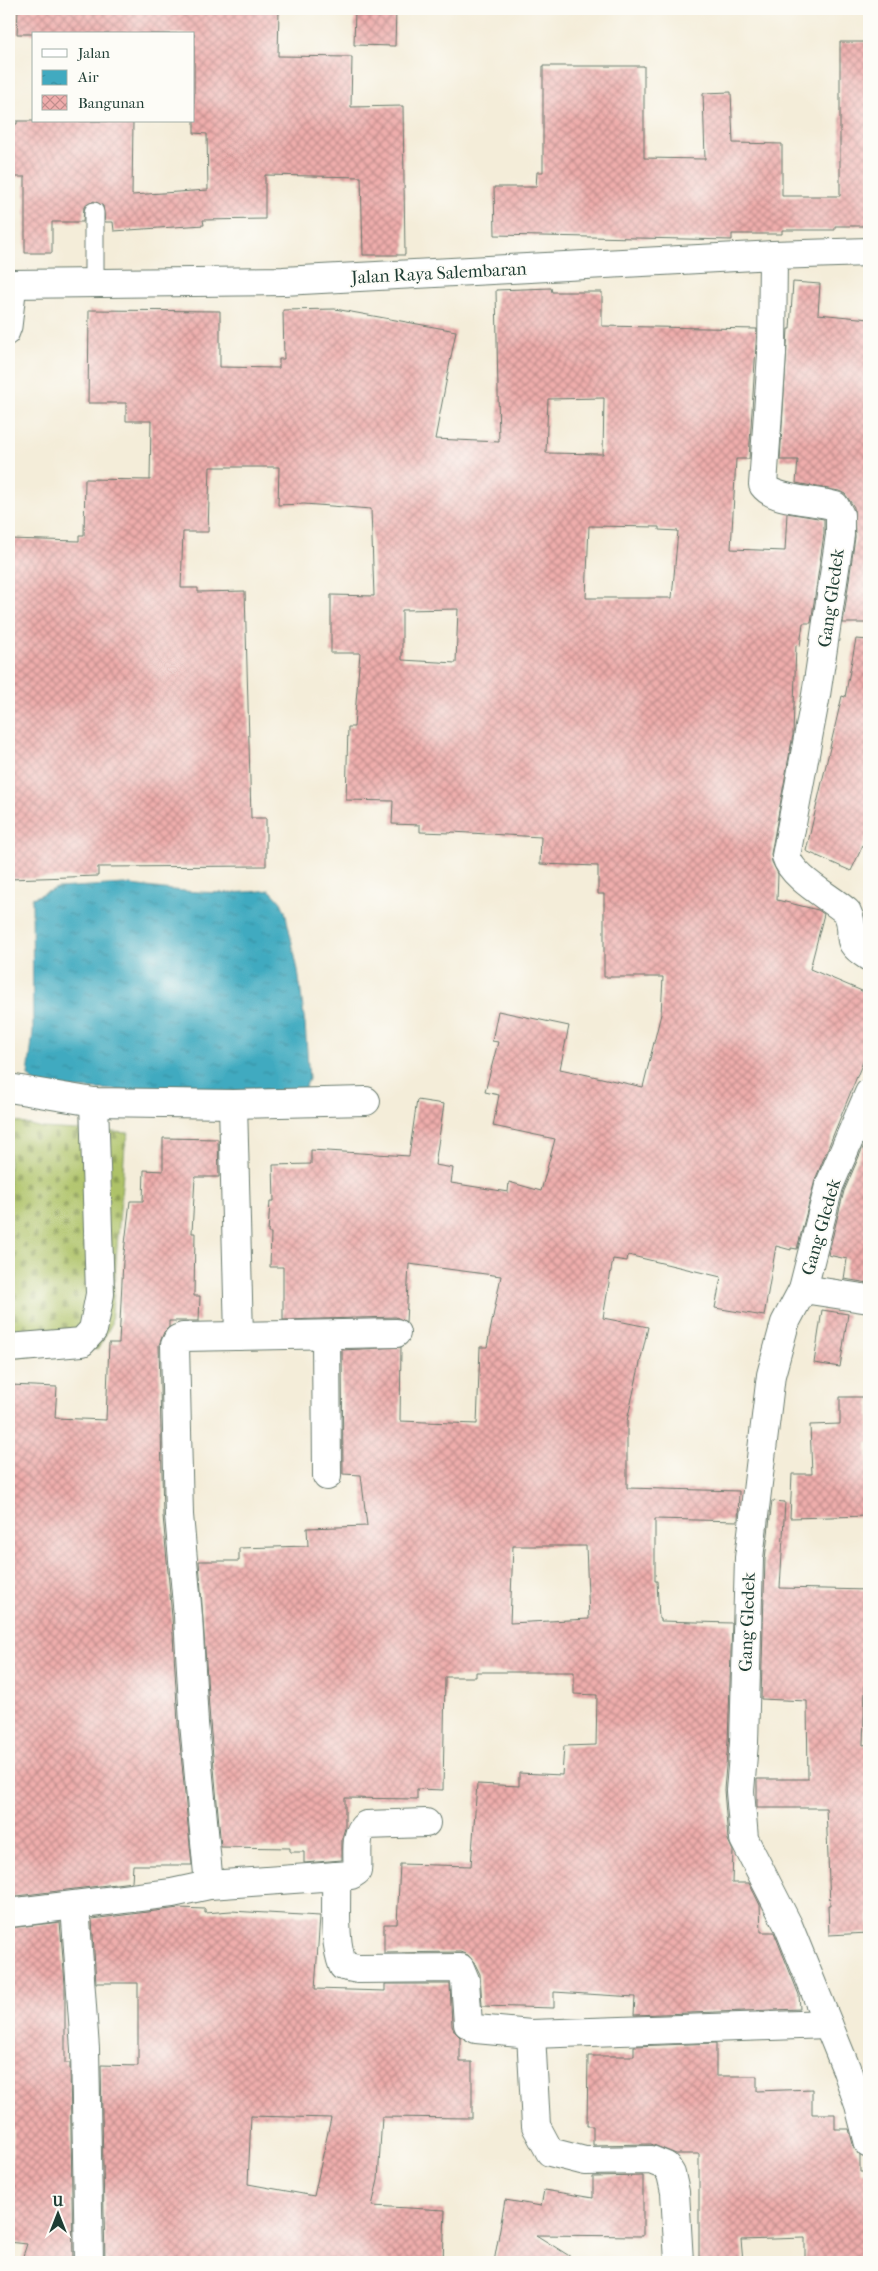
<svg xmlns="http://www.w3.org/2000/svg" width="878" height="2271" font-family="'IM FELL French Canon',serif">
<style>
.cemetery{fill:url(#cemetery-stones);stroke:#66804e}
.water{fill:url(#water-ripples);stroke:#30747a}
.building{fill:url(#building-cross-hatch);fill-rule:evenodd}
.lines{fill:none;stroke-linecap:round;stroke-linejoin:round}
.lane-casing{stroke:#6a7b6e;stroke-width:21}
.street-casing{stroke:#6a7b6e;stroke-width:30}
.secondary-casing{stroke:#6a7b6e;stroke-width:30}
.lane{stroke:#fff;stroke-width:19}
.street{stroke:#fff;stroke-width:28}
.secondary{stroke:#fff;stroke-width:28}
.labels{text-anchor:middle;stroke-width:4;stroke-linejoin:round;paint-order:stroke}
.street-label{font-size:18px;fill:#1f3d34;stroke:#fdfcf7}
</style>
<defs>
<pattern id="cemetery-stones" width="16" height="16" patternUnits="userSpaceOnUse" patternTransform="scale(1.25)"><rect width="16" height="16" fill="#aec267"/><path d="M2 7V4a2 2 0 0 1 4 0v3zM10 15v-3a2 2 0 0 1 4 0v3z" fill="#8d9f56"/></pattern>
<pattern id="water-ripples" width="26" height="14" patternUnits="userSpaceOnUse" patternTransform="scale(1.25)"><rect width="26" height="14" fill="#41aac0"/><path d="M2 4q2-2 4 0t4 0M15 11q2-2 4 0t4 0" fill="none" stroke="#368c9d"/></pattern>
<pattern id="building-cross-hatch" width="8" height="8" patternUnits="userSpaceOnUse" patternTransform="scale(1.25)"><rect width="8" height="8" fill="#efadac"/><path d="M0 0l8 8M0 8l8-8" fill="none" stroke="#c18e8d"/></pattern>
</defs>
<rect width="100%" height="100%" fill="#fdfcf7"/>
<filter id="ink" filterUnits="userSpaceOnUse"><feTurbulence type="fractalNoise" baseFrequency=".02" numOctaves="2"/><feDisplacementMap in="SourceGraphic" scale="10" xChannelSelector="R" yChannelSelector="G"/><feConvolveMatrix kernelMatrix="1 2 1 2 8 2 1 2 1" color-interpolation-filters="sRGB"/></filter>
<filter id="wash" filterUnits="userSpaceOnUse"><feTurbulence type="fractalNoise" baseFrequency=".0096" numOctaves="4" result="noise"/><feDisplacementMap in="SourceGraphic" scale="20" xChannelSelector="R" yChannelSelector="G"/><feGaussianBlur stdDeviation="1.12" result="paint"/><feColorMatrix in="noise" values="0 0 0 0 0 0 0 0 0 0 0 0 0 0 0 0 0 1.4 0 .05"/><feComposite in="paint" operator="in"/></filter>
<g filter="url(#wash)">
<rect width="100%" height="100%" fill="#f4edd9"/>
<path class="cemetery" d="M9,1120L42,1128L129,1133L125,1146L111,1325L98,1349L9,1358Z"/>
<path class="water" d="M124,884C176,891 217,896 270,890L281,902L285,911L298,970L305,1024L309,1079L301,1097L38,1087L28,1076L33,1031L32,898L57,888Z"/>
<g id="blocks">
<g class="building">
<path d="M18,9H279L278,56L352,57L351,107L403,106L405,255H363L361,177L265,175V219L203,220L204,225L114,231L113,222H105L103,206L94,201L84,207L83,222H52V253H25V177H9V124H17V121H133L132,195L208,190L207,134L194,133V34H17Z"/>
<path d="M355,9H396L395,46L354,45Z"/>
<path d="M840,42H869V226H835V230H782V234H732V240L495,235L494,187H536L537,172H543V66H644V158L705,159L703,93L731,92L733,143L782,144V196H840Z"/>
<path d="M793,282L820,284L818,314L869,319V623H843L855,537L854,507L845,494L839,491L796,483L798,460H780L788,329H790Z"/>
<path d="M551,288L552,292H602V326L757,329L749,459H736L731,549L785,551L787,513L824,519V534L811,623H803L800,646L796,645L793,735L771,854L772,862L778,874L777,900L818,910L824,914L810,969L869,994V1047L815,1180L797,1249L791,1248V1250L776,1246L764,1316L715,1308L721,1277L628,1255L627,1261L613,1259L603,1318L648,1327L627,1421V1488L739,1491L738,1521L655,1519V1581H657L659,1619H661V1621L732,1623L728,1742L724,1790L728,1840L733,1851L732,1883H749L760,1905L761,1932H774L799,1995L800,2009L634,2015L635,1997L554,1992V2008L482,2006L480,1974L474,1962L468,1955L460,1952L384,1953V1924H397L400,1864L471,1866L477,1784L519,1786V1773L562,1775L564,1746L596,1745L597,1695L574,1694V1672H476V1677H445L443,1790L417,1789V1799L345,1798V1828L342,1838V1860L304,1863V1852H290V1848L221,1847L210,1722L199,1561H239V1548L308,1546L307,1528L367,1526L361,1475L343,1474L342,1350L401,1347L400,1421L477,1424L480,1347H487L501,1276L409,1264L406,1322L396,1317L283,1320V1267H270L271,1233H268L270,1201H274L273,1165L311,1164V1150L409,1156L417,1100L444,1104L435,1165L453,1168L451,1183L508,1192L509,1182L541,1191L555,1139L493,1126L499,1095L485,1092L498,1042L492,1041L498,1011L569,1026L560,1069L643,1087L661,1014L663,977H604V894H598V866L540,864L541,837L452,832L451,833L420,832V825L392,824L393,801L346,800L348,727H354L360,653H331V595L374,596L371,509L304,504L278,505L279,467H210L208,532H183L181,588H198V592L245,591L251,818H266V866L98,867V876L9,879V539L79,541V535H84L85,479L150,480L151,421H126V403H88L89,310L220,311V367L279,368V359H284L283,310L335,309L456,331L435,439L499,442L496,290ZM604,398L603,454L546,453L548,399ZM589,526L659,527V530L678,531L672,598H586ZM458,609L456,663L402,660V610ZM513,1546H586L589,1619L510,1623Z"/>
<path d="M856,639L869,640V832L851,871L806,851L842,696L845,697Z"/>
<path d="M163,1138L218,1139L219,1177H195L192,1233H195L194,1296H200L199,1321H169V1327L164,1332L159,1345L163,1516L172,1617L178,1724L192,1865H133L132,1882L9,1897V1748H12L9,1711L10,1385L57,1387L55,1418L106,1420L109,1343H119L123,1261L130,1201H143L144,1170L163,1171Z"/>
<path d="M864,1145L869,1146V1283L844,1279L847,1259L828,1255L844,1191Z"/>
<path d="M822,1310L848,1314L840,1367L814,1363Z"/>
<path d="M840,1397H869V1443H867L869,1516L790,1518L792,1474H812L810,1425L840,1424Z"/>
<path d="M772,1501L785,1502L780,1588L869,1590V1660H866L863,1745L869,1744V1933L829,1935L828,1905H830L826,1808H757V1779H808L807,1701L761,1699L765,1559Z"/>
<path d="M179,1908L205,1909V1913L231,1911L320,1916L315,1989L385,1991V1984H450L452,2026L455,2032L460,2037V2062H472V2118L382,2117L378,2180L372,2206L445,2210L443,2262H105L101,2065L138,2066V1983H96L92,1919ZM251,2116L331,2118L314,2196L248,2184Z"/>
<path d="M60,1922L65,1984V2063H70L73,2262H21L27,2244L9,2242V2185L14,2130H10L9,2120V1928Z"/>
<path d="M716,2043V2076H757V2091L812,2089V2114H835V2129H849L854,2148L860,2156V2172H865L868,2262H805V2238L741,2240L743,2262H699V2154H676L651,2144L593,2145V2126H587L588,2056H634V2046Z"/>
<path d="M643,2176V2236L536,2235L579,2262H494L505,2200L541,2206L544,2190L593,2198V2177Z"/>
</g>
</g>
</g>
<g filter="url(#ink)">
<use href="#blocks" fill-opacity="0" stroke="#6a7b6e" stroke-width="1"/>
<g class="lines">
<g class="lane-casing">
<g id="lane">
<path d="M94,212V283"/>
<path d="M9,335L12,327L17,284"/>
</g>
</g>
<g class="street-casing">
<g id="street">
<path d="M773,255L772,354L763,485C775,502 816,499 835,506L840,515V535L816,695L786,856C792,878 830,897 847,912C859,937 839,938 869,957"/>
<path d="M9,1088L94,1102L233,1104L366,1101"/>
<path d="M869,1093L829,1186L803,1289L785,1323L771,1375L749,1558L744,1743L740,1791L744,1839L788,1925L846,2068L859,2105L869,2144"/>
<path d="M233,1104L239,1336"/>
<path d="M803,1289L869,1299"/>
<path d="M396,1333L183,1337L178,1339L175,1345L179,1515L188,1616L194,1723L209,1885L336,1876C337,1905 333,1939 343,1966L358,1969L460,1968L465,1980L468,2024L476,2029L531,2034L536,2126L550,2152L585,2161L651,2160L666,2166L671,2174L675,2192L679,2262"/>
<path d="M326,1335L327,1476"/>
<path d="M9,1348L82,1342L93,1330L100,1294L94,1102"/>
<path d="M336,1876L351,1875L357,1871C359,1857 353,1834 366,1825L426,1823"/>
<path d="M75,1906L85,2049L89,2262"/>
<path d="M9,1913L172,1893L209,1885"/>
<path d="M531,2034L828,2024"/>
</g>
</g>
<g class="secondary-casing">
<path id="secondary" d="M9,284L283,281L773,255L869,252"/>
</g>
<use href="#lane" class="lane"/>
<use href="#street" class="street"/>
<use href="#secondary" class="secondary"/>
</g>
</g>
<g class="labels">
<g class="street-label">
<text transform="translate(439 273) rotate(-3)" y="6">Jalan Raya Salembaran</text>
<text transform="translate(831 598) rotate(-82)" y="6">Gang Gledek</text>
<text transform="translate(821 1227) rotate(-74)" y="6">Gang Gledek</text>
<text transform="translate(747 1622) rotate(-88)" y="6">Gang Gledek</text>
</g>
</g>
<rect width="878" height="2271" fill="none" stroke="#fdfcf7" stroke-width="30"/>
<rect x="32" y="32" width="162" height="90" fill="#fdfcf7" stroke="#a4b0a9"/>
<rect x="42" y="49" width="25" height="8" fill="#ffffff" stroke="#a4b0a9"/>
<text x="78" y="58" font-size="15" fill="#1f3d34">Jalan</text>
<rect x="42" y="70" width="25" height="15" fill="url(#water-ripples)" stroke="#a4b0a9"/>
<text x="78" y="82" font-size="15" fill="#1f3d34">Air</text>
<rect x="42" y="95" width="25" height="15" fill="url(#building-cross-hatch)" stroke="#a4b0a9"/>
<text x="78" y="108" font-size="15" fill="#1f3d34">Bangunan</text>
<g transform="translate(58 2214)" stroke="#fdfcf7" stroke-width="4" paint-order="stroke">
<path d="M0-4L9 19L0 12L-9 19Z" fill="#1f3d34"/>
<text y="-8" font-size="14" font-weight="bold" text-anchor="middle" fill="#1f3d34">U</text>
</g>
</svg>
